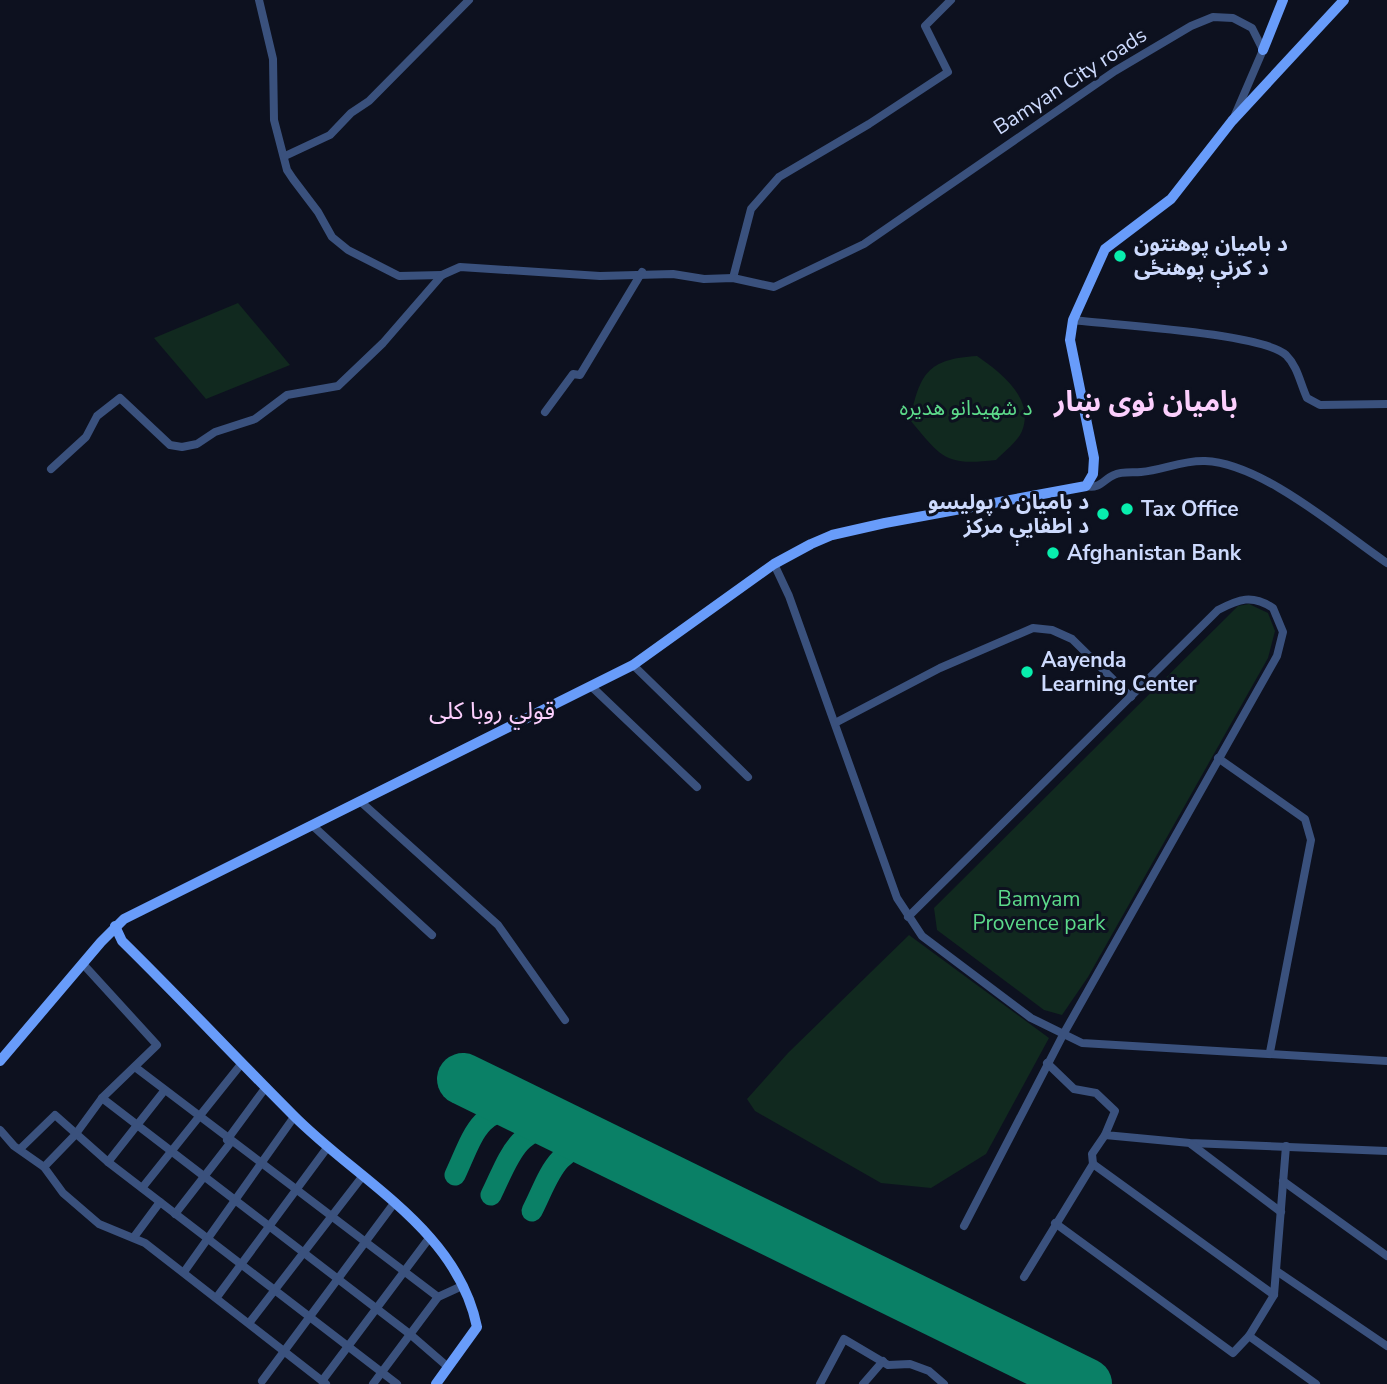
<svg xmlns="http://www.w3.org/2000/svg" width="1387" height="1384" font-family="'Nunito Sans','Noto Sans Arabic',sans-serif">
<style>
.green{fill:#11291f}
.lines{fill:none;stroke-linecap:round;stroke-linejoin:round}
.taxiway{stroke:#0a8066;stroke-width:21}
.runway{stroke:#0a8066;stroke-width:52}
.street{stroke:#3a517d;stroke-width:8}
.secondary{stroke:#689cfa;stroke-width:10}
.poi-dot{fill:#08eead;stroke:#0d111f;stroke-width:2.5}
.labels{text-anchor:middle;stroke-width:6;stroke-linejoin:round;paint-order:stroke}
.street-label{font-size:21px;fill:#cddafd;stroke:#0d111f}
.poi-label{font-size:21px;font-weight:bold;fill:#cddafd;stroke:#0d111f;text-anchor:start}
.park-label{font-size:21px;fill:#5cda8a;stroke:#0d111f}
.quarter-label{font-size:24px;fill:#fccffd;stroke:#0d111f}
.district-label{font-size:28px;font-weight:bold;fill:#fccffd;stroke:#0d111f}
</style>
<rect width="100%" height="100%" fill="#0d111f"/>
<g class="green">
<path d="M238,303L290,365L206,399L154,338Z"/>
<path d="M977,356C1000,372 1035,398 1022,431C1018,441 1004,452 996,460C945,466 942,458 910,420C920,374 927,359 977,356Z"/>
<path d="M1249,604L1268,613L1275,631L1268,658L1088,977L1062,1015L1044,1010L937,930L934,908L1238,606Z"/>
<path d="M909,935L1049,1038L986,1154L931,1188L881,1183L755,1111L747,1099L788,1053Z"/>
</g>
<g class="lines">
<g class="taxiway">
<path d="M455,1175C472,1139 478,1106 524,1109"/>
<path d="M491,1195C508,1161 516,1126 560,1127"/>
<path d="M532,1211C549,1178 555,1145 598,1145"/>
</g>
<path class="runway" d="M463,1079L1086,1384"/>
<g class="street">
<path d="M259,0L273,59L274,120L287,170L293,179L318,212L332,237L348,250L399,276L442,275"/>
<path d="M285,156L330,135L351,113L369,101L469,0"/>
<path d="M733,278L751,209L779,177L869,124L948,72L925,26L951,0"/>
<path d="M1073,320C1113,325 1262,333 1286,355C1298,367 1300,383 1307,398L1320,405L1387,404"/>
<path d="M545,412L573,374L580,375L642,272"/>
<path d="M51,469L86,437L97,416L120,398L170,445L182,447L197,444L215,432L255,419L287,395L338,386L383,343L442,275L460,267L600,276L673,274L704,279L733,278L774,287L864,244L1115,71L1191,26L1213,17L1233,18L1252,28L1263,50L1235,115"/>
<path d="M1086,486C1099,490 1104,479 1114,475C1122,471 1133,473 1141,472C1163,470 1183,460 1205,461C1262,463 1340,531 1387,563"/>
<path d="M774,564L789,596L897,898L922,936L1031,1018L1082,1043L1387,1061"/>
<path d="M633,665L748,777"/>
<path d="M592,687L697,787"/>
<path d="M835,723L940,668L1033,628L1052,630L1072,639L1131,697"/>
<path d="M1218,758L1305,819L1311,840L1270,1052"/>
<path d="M361,802L498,925L565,1020"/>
<path d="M313,826L432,935"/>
<path d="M908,917L1218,610C1239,599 1252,594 1273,608L1283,632L1277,656L1064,1033L964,1226"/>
<path d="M1047,1063L1074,1089L1096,1093L1115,1111L1105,1135L1190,1143L1387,1151"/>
<path d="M135,1067L438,1297"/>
<path d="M102,1098L411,1335L448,1367"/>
<path d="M0,1130L14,1146L44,1167L63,1193L99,1224L145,1243L326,1384"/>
<path d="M227,1140L266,1087"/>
<path d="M1191,1144L1281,1212"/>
<path d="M20,1149L55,1115L108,1162L397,1384"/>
<path d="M108,1162L164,1091"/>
<path d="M1093,1164L1274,1295"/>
<path d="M44,1167L75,1135L102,1098L157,1045L83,964"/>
<path d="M1283,1181L1387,1256"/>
<path d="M142,1188L242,1063"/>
<path d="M175,1214L231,1142"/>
<path d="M1055,1223L1233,1353L1249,1336L1316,1384"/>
<path d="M134,1237L160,1202"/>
<path d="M184,1272L294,1117"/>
<path d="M1278,1272L1387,1346"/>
<path d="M1024,1277L1093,1164L1092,1154L1105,1135"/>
<path d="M217,1297L327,1148"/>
<path d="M250,1322L362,1177"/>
<path d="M1249,1336L1274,1295L1286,1146"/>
<path d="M262,1381L395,1202"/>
<path d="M322,1381L430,1237"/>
<path d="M373,1384L438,1297L462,1286"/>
<path d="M820,1384L844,1339L888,1365L910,1364L929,1371L944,1384"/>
<path d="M863,1384L883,1361"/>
</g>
<g class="secondary">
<path d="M1263,50L1283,0"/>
<path d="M115,926L122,941C180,998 236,1058 293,1115C358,1181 457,1229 477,1327L436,1384"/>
<path d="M0,1061L101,942L124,919L633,665L774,564L811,544L832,535L885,523L1086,486L1093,474L1094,458L1070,340L1073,320L1105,249L1171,199L1232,121L1344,0"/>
</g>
</g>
<g class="poi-dot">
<circle cx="1120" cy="256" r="7"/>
<circle cx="1127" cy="509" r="7"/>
<circle cx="1103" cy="514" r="7"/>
<circle cx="1053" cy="553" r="7"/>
<circle cx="1027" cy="672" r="7"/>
</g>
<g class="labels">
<g class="street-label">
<text transform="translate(1070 81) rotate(-33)" y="7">Bamyan City roads</text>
</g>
<g class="poi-label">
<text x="1134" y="251">د بامیان پوهنتون<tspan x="1134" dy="24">د کرنې پوهنځی</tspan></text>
<text x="1089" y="509" text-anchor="end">د بامیان د پولیسو<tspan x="1089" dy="24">د اطفايې مرکز</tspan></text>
<text x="1141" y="516">Tax Office</text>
<text x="1067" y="560">Afghanistan Bank</text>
<text x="1041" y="667">Aayenda<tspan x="1041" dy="24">Learning Center</tspan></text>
</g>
<g class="park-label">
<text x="966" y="415">د شهیدانو هدیره</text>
<text x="1039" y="906">Bamyam<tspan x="1039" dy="24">Provence park</tspan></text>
</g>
<g class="quarter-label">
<text x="492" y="719">قولي روبا کلی</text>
</g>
<g class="district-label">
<text x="1146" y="411">باميان نوی ښار</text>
</g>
</g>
</svg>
